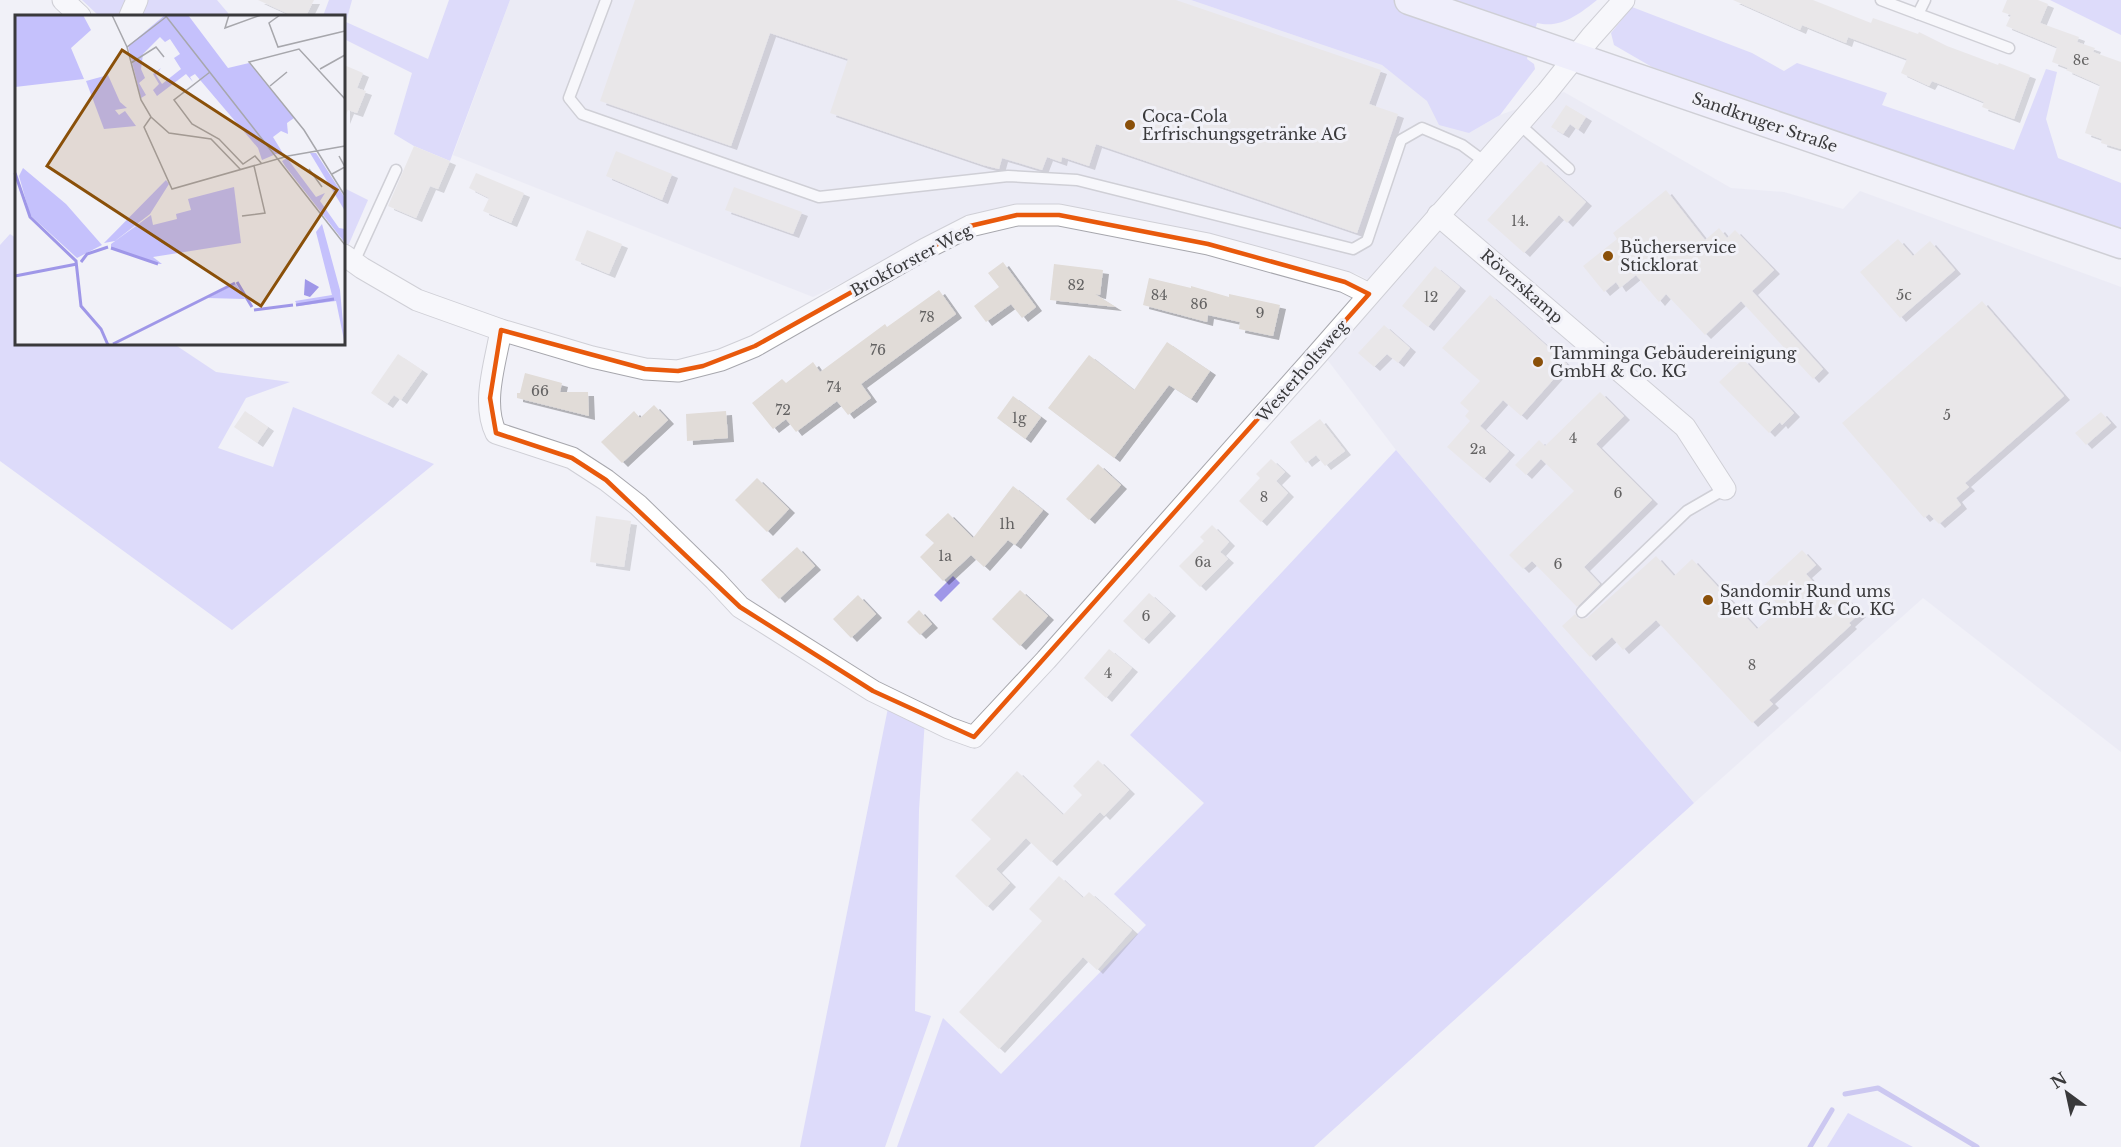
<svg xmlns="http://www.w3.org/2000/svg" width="2121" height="1147" font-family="'Libre Baskerville',serif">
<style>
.built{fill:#e5e4f2}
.green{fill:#c5c1fc}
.water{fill:#9f97e8}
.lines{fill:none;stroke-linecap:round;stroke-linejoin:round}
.stream{stroke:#9f97e8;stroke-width:5}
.building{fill:#e1dcd8;filter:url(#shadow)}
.lane-casing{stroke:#a7a7ad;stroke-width:13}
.street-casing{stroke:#a7a7ad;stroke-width:23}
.secondary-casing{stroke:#a7a7ad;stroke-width:31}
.lane{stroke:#fff;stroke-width:10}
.street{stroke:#fff;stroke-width:21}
.secondary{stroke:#edecfe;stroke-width:28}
.marked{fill:none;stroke:#e8590c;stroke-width:4.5;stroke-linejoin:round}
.poi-dot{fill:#8a5009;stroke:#f1f1f8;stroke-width:2}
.labels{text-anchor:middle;stroke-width:6;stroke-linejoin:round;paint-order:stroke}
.number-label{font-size:14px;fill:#636262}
.poi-label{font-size:16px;fill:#39393b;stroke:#f1f1f8;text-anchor:start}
.street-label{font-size:16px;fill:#39393b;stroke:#f1f1f8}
.inset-river{fill:none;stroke:#9f97e8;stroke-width:3}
.inset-road{fill:none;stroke:#a7a7ac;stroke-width:1.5}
.view{fill:#8a5009;fill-opacity:0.15;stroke:#8a5009;stroke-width:3}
.inset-edge{fill:none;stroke:#39393b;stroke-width:3}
</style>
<defs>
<filter id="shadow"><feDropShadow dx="6" dy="4" stdDeviation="0" flood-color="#0004"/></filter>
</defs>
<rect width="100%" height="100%" fill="#f1f1f8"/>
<path class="built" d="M510,0H1191L1382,65L1469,133L1500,115L1564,92L1731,188L1784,192L1843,209L1860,191L2121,287V752L1923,598L1694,803L1396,450L1323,354L1379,286L1357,274L1091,209L1027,208L969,220L813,297L453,155Z"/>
<g class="green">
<path d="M82,0H217L228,13L227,16H99Z"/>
<path d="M329,0H352L346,22L428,59L449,0H510L450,161L414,146L394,134L412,73L344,39V16H323Z"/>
<path d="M1191,0H1597C1579,14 1561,29 1537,23L1527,59L1534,64L1535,69L1500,115L1469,133L1439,125L1427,101L1382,65Z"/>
<path d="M2050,0H2121V35Z"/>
<path d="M1632,7L1752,53L1784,71L1797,63L1887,93L1882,105L2014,150L2046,69L2057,72L2046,119L2058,158L2121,183V231L1652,67L1614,45L1611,33Z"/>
<path d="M344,188L368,200L348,246L344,242Z"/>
<path d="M10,234L16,238V344H174L216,372L290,382L246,398L218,448L273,467L293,407L434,464L232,630L0,461V245Z"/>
<path d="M1396,450L1694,803L1314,1147H897L943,1018L1001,1074L1146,925L1114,894L1204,803L1130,735Z"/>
<path d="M888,708L925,719L919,810L915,1011L931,1016L885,1147H800Z"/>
<path d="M1848,1113L1913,1147H1827Z"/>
</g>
<path class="water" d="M953,576L960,583L941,602L934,595Z"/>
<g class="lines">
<g class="stream">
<path d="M1845,1094L1878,1088L1977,1147"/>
<path d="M1810,1147L1832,1110"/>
</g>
</g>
<g class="building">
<path d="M258,0H314L306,16H293Z"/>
<path d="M635,0H1176L1381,70L1369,104L1398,114L1357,233L1096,144L1089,166L1062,157L1061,162L1047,157L1042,170L1002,158L999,169L983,165L830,113L848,59L770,33L731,146L600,101Z"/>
<path d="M1733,0H1813L1871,23L1873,18L1918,34L1919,32L1947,46L1998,65L1999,63L2030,75L2014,119L1982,107L1984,102L1932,81L1929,86L1901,73L1907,59L1848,37L1846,43L1802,25L1800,30Z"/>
<path d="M2007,0H2038L2048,4L2040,23L2079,37L2077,42L2095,48L2093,52L2121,62V149L2101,143L2102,139L2085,133L2100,85L2066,70L2068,68L2052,62L2057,47L2006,26L2011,15L2002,12Z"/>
<path d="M344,65L363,73L357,88L366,91L357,113L348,110L344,120Z"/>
<path d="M1566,105L1586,117L1578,130L1570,124L1563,134L1551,127Z"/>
<path d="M414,146L450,161L438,189L430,186L416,218L388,206Z"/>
<path d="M616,151L672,174L662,200L606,176Z"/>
<path d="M1541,161L1586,202L1567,223L1559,215L1524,253L1487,220Z"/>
<path d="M476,173L524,193L511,223L483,211L489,198L469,188Z"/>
<path d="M734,187L802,212L793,234L725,210Z"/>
<path d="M1666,190L1705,240L1719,228L1727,238L1735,230L1774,270L1752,291L1823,369L1813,379L1741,301L1705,335L1666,294L1659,302L1636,275L1620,288L1616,282L1604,292L1583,266L1617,239L1613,233Z"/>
<path d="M587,230L622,244L609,274L575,260Z"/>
<path d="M1898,239L1913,256L1930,241L1955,270L1900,318L1860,272Z"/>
<path d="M1003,262L1036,307L1022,318L1011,304L986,322L974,306L999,287L988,273Z"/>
<path d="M1054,264L1103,270L1100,295L1095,294L1116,307L1050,300Z"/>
<path d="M1435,266L1460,287L1428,327L1402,306Z"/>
<path d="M1149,278L1191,288V286L1229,297V294L1280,305L1273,336L1239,329L1240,322L1208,315L1207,322L1143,305Z"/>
<path d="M939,290L956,314L861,384L871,398L848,415L837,401L796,432L786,419L773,429L752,403L782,379L786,383L813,362L820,372L885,324L887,327Z"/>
<path d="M1490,295L1567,364L1521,416L1503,400L1480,426L1509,451L1484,479L1447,447L1470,421L1465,416L1469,411L1460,403L1480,381L1442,348Z"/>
<path d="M1982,301L2064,396L1965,483L1969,487L1956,498L1961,505L1939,524L1929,514L1924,518L1842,423Z"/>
<path d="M1384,325L1410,348L1398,363L1387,354L1374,367L1358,353Z"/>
<path d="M1167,342L1210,371L1191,399L1169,385L1114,458L1048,408L1089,355L1134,390Z"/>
<path d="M398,354L422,370L401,400L394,395L387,404L371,393Z"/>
<path d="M1743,359L1794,413L1782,425L1780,422L1769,433L1719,382Z"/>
<path d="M525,373L562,383L560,392H588L589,416L517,398V393H520Z"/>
<path d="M1600,392L1624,416L1596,444L1652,500L1584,567L1600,584L1577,607L1532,561L1523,569L1509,555L1574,491L1541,459L1526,475L1515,465L1539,440L1545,446Z"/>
<path d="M1013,396L1041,417L1025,439L997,418Z"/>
<path d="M654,405L668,420L622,463L601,442L634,411L640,418Z"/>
<path d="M245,411L268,427L257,443L234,427Z"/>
<path d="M726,411L728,438L687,441L686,414Z"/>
<path d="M2101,412L2111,423L2086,445L2075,433Z"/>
<path d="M1320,419L1345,451L1325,466L1316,455L1306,463L1290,442Z"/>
<path d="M1271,459L1285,472L1276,481L1288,493L1261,522L1239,501L1260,478L1256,474Z"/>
<path d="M1098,464L1121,485L1089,520L1066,499Z"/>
<path d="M757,478L789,509L767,532L735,500Z"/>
<path d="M1013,486L1043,510L1015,545L1008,540L984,567L971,555L943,581L920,557L934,543L925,535L948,513L973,538Z"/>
<path d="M596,516L631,521L624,567L590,562Z"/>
<path d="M1212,525L1229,542L1220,552L1228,559L1200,587L1179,566L1204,541L1200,537Z"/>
<path d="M797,547L815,566L779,599L761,580Z"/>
<path d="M1802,550L1816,565L1806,574L1829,600L1839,591L1860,613L1849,623L1851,625L1769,700L1773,704L1752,723L1656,620L1623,650L1612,637L1590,657L1562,626L1575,614L1579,619L1587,618L1656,556L1674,576L1692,559L1757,629L1781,608L1762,587Z"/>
<path d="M1020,590L1048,616L1020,646L992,619Z"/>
<path d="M1149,593L1170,612L1143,640L1123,621Z"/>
<path d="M858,595L876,614L851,638L833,619Z"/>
<path d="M919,610L932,624L920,635L907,622Z"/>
<path d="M1109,649L1132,668L1106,698L1084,678Z"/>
<path d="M1098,760L1129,790L1104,816L1100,812L1051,862L1026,838L996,869L1010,883L987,907L955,876L991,839L971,820L1017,771L1063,815L1082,795L1073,786Z"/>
<path d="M1059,876L1083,898L1089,892L1132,930L1097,970L1083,957L999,1049L959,1012L1042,921L1029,909Z"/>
</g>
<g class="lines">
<g class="lane-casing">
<g id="lane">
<path d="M606,0L569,98L582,114L819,197L1008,176L1077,180L1353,249L1367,241L1401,140L1422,128L1462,145L1485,162"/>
<path d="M1881,0L2009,48"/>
<path d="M1918,14L1925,0"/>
<path d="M1519,124L1569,169"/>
<path d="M354,262L396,170"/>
<path d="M1582,612L1687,511L1725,489"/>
</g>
</g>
<g class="street-casing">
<g id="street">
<path d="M63,0L80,16"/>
<path d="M130,16L137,0"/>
<path d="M1438,215L1685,427L1725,489"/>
<path d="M344,255L362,268L417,300L501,330L592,357L645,369L678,371L721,360L755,346L925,249L970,226L1017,215H1059L1208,244L1345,282L1369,294"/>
<path d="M501,330C496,361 481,403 496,433L572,458L606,480L638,505L715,580L740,607L873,691L949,728L974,737L1046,660L1315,357L1547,92L1591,37L1624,0"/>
</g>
</g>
<g class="secondary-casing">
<path id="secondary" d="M1409,0L2121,244"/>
</g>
<use href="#lane" class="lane"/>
<use href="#street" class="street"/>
<use href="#secondary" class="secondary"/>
</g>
<path d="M0 0H2121V1147H0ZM1017,215H1059L1208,244L1345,282L1369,294L974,737L873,691L740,607L606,480L572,458L496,433L490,398L501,330L645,369L678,371L703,366L755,346L970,226Z" fill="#f1f1f8" fill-opacity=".55" fill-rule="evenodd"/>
<path class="marked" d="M1017,215H1059L1208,244L1345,282L1369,294L974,737L873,691L740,607L606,480L572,458L496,433L490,398L501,330L645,369L678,371L703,366L755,346L970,226Z"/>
<g class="poi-dot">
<circle cx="1130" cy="125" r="6"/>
<circle cx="1608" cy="256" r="6"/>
<circle cx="1538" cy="362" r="6"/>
<circle cx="1708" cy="600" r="6"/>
</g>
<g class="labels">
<g class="number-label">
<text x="2081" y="65">8e</text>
<text x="1520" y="226">14.</text>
<text x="1076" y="290">82</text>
<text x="1159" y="300">84</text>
<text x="1904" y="300">5c</text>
<text x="1431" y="302">12</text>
<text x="1199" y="309">86</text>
<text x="1260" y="318">9</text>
<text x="927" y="322">78</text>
<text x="878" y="355">76</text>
<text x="834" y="392">74</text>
<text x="540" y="396">66</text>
<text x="783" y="415">72</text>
<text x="1947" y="420">5</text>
<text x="1019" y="423">1g</text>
<text x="1573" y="443">4</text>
<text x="1478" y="454">2a</text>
<text x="1618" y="498">6</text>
<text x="1264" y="502">8</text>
<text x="1007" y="529">1h</text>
<text x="945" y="561">1a</text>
<text x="1203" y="567">6a</text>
<text x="1558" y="569">6</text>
<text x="1146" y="621">6</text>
<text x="1752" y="670">8</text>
<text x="1108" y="678">4</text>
</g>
<g class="poi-label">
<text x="1142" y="122">Coca-Cola<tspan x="1142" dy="18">Erfrischungsgetränke AG</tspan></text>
<text x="1620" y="253">Bücherservice<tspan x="1620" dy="18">Sticklorat</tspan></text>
<text x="1550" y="359">Tamminga Gebäudereinigung<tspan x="1550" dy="18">GmbH &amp; Co. KG</tspan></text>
<text x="1720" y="597">Sandomir Rund ums<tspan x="1720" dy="18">Bett GmbH &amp; Co. KG</tspan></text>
</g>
<g class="street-label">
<text transform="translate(1765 122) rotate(19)" y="6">Sandkruger Straße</text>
<text transform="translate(911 260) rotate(-28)" y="6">Brokforster Weg</text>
<text transform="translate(1522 286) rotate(41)" y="6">Röverskamp</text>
<text transform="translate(1302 371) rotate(-49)" y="6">Westerholtsweg</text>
</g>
</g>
<g transform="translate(15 15)">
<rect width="330" height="330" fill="#f1f1f8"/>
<path d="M0,0H68L76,15L56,33L69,64L0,72ZM150,0H173L213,53L234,48L279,103L272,108L273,119L266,116L258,122L269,140L261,139L247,145L243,133L180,59L175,62L178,67L171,59L142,81L138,75L144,69L138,59L146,53L141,60L147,69L166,54L159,43L165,39L155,24L150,27L145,22L128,39L126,54L130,63L124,68L131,80L126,83L113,31ZM93,60L105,87L112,93L100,95L104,100L110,96L121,111L89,114L71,66ZM295,138H301L330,183V196ZM272,143L301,182L310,178L305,186L324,213L330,214V228L270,151L267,146ZM8,153L51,189L87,230L62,243L15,200L4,161ZM151,165L154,169L135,199L100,226L89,228ZM219,172L226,228L138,242L147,249H143L96,233V229L136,200L138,210L162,204L161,199L176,195L173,184ZM307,209L325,275L330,330L321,286L283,291L280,286L317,280L301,217ZM221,269L230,284L192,283Z" fill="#c5c1fc"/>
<path d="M290,264L304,272L295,282L289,280Z" fill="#9f97e8"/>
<path class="inset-river" d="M0,158L15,202L61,246L66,291L86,314L93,330M96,233L143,249M66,247L72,239L93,232M0,261L62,249M222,267L237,292M281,290L319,284M239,295L278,290M98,329L220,268"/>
<path class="inset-road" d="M97,0L112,32L126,85L136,102L154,118L196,124L226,155M150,0L330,230M214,0L210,13L246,0M265,0L254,8L263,32L330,16M112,32L151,2M116,48L141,32L149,42M305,54L330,40M195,57L159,85L177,109L204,124L228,149L240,141L247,149M255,71L272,57M330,84L284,34L234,47L289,115L330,181M136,102L129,112L157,174L273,141L330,131M294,154L307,172M317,159L330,152L324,141M227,201L250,198L239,151"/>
<path class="view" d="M107,35L322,175L246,291L32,151Z"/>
<rect width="330" height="330" class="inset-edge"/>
</g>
<g transform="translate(2067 1093) rotate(327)" stroke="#f1f1f8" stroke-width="4.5" paint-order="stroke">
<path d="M0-4.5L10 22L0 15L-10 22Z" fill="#39393b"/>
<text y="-9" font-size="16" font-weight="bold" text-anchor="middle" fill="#39393b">N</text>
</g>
</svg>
